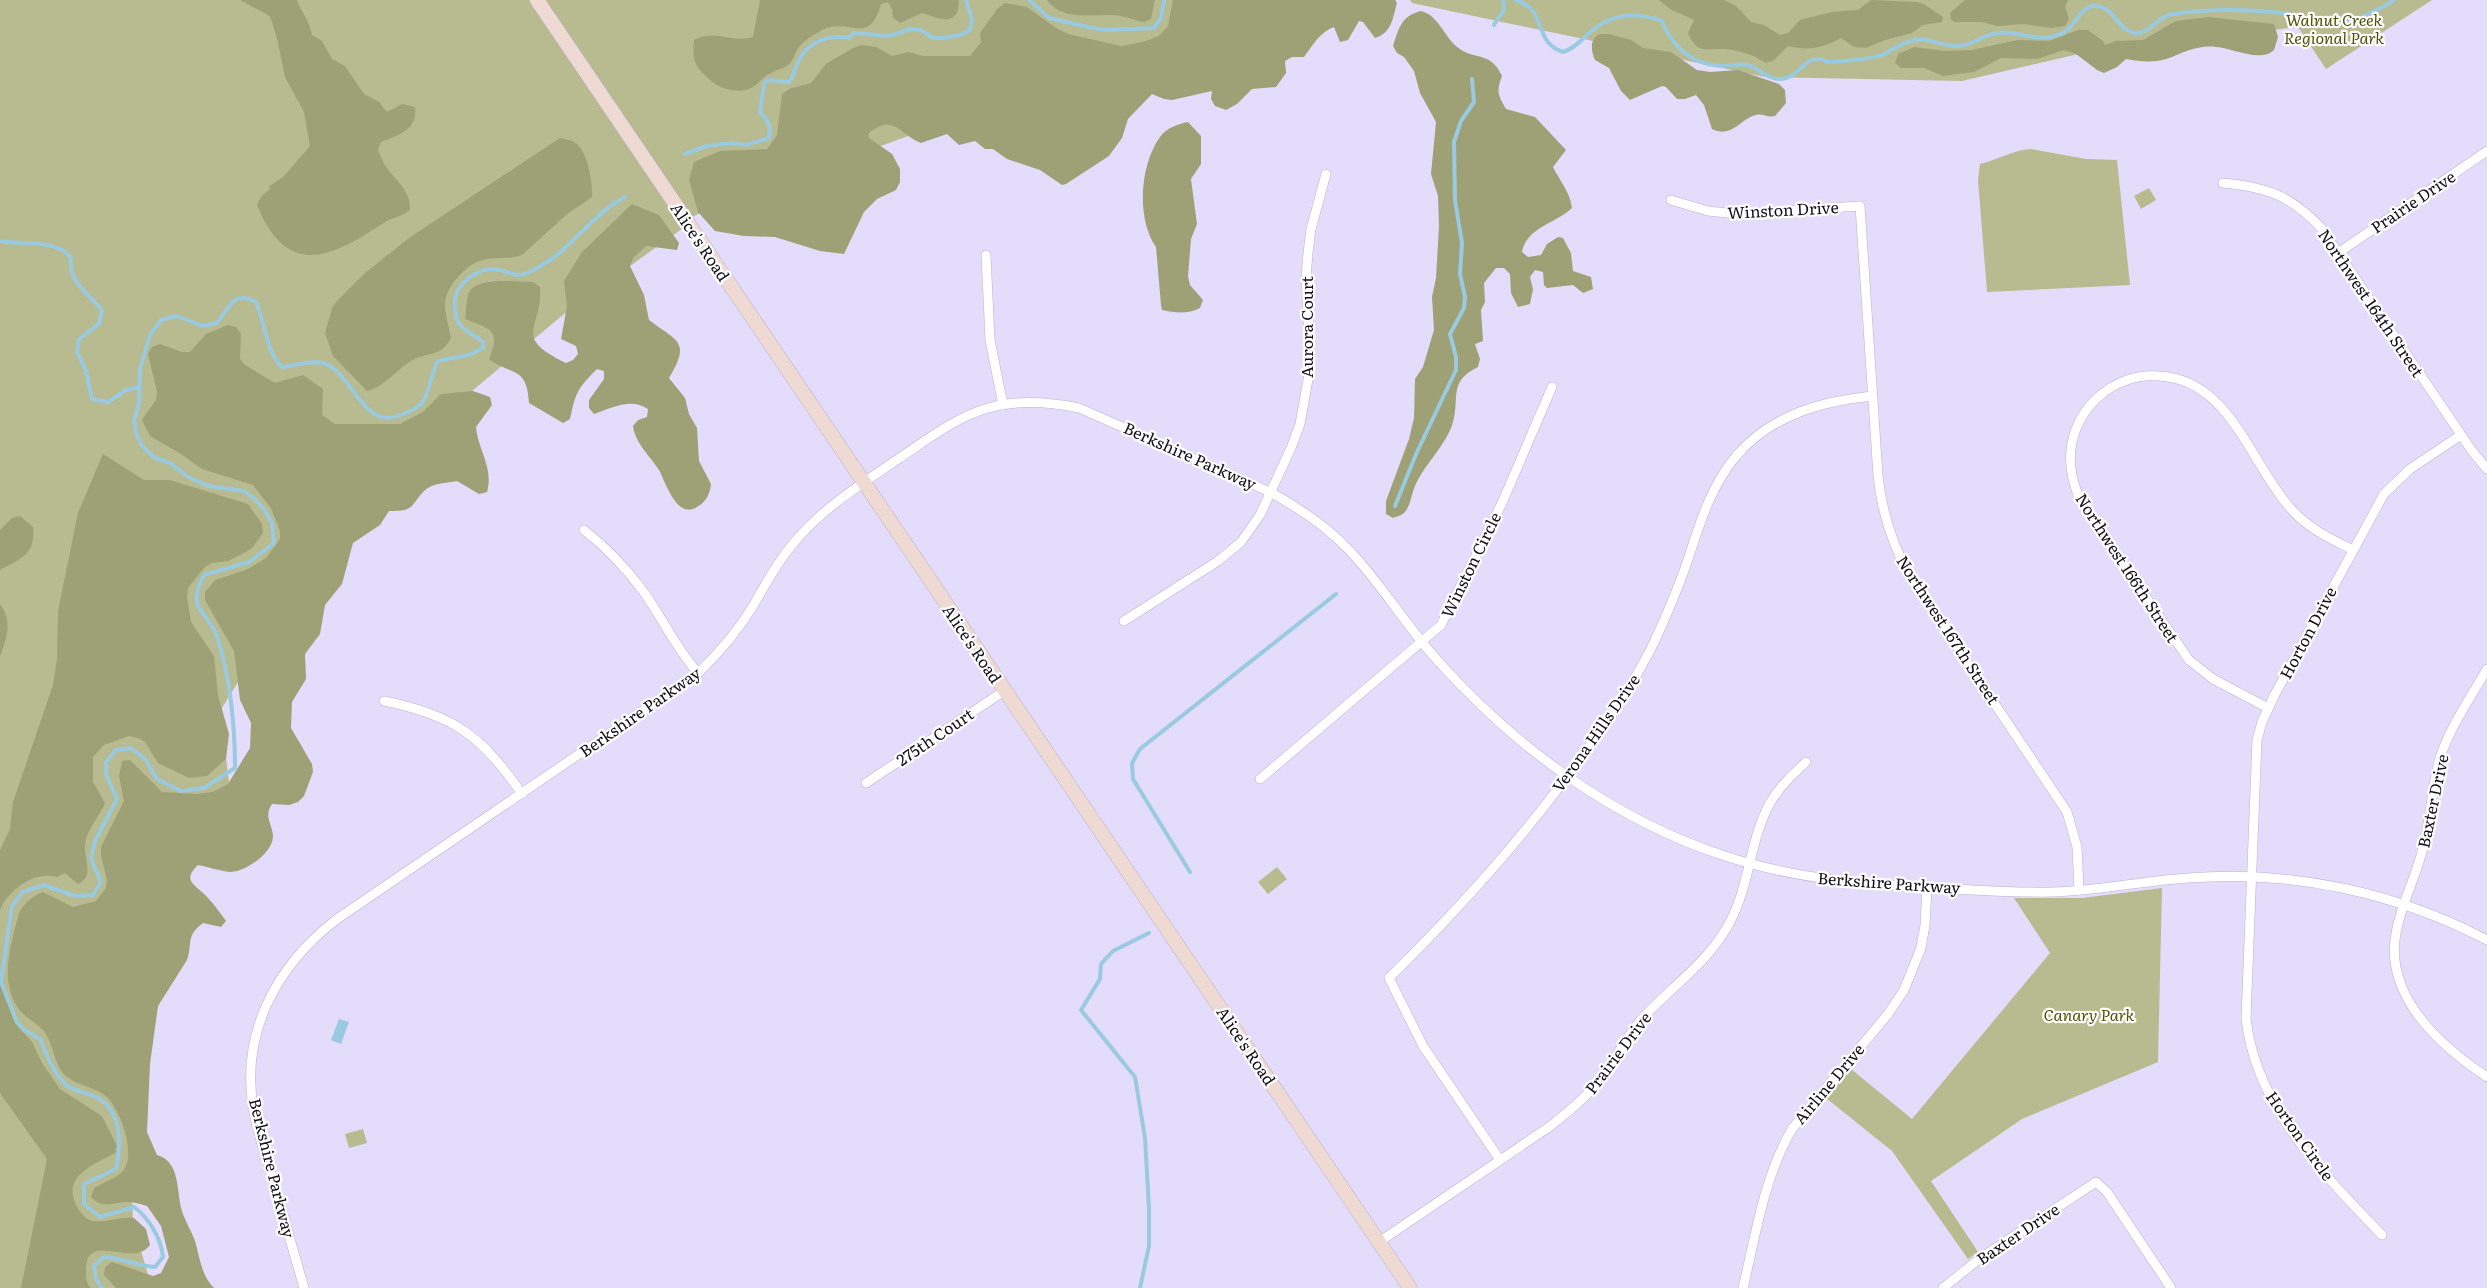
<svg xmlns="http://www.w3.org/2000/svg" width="2487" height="1288" font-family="Literata,serif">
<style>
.green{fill:#b8ba8f}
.forest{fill:#9ea176}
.water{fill:#99cae0}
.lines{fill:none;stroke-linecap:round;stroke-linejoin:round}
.stream{stroke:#99cae0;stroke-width:4}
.street-casing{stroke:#b9b1cf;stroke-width:10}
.secondary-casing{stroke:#b9b1cf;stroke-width:15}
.street{stroke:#fff;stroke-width:9}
.secondary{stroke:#efdad3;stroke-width:14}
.labels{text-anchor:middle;stroke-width:4.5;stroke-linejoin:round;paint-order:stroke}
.park-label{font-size:16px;font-style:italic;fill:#515207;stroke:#fff}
.street-label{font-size:16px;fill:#110f19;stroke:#fff}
</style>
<rect width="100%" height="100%" fill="#e4dcfb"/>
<g class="green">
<path d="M0,0H529L683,228L570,309L363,482L220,711L232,806L179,882L128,1072L133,1224L152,1288H0Z"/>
<path d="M544,0H1284L707,209L691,218Z"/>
<path d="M1410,0H2432L2326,69L2298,27L2096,50L1962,81L1765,77L1412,3Z"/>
<path d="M2031,149L2086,159L2117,160L2130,285L1987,292L1978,180L1980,164C1998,160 2012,150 2031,149Z"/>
<path d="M2149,188L2156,200L2141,209L2134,196Z"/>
<path d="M1277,867L1287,879L1268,894L1258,882Z"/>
<path d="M2162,888L2158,1062L2022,1119L1931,1181L1978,1252L1968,1259L1892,1151L1826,1098L1851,1069L1912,1119L2050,953L2014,898H2082Z"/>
<path d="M363,1129L367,1143L349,1148L345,1134Z"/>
</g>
<g class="forest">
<path d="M240,0H297C302,13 310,22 312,35L322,41L332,59L345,66L364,94L379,102L387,112L402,104L415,107C418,129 399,135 381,142L378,150C381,156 383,163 387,168C397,182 411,191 410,210C401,218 391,217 382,224C329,259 287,278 257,205L261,197L271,188L268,187L283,177L310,146L304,112L285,77L277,38L270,16Z"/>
<path d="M760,0H959C959,28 940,19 922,13L900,23L893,18L892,9L888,2L881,4C869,48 849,16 822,30C815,34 801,42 797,50C795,53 794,59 791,62C786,69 777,69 771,73C764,76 759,83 753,87C740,95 720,89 710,80C694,66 692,60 694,40C716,28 732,44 753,37Z"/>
<path d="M1047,0H1155L1151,19L1144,22C1134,20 1122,15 1111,15C1089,14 1063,21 1047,0Z"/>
<path d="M1173,0H1395L1397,3C1393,17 1392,33 1375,38L1363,22L1359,21L1348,40L1340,42L1334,27C1320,32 1312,46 1304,57H1292L1285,61L1286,73L1276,87L1252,89L1237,104L1226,110L1215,106L1211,99L1212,91L1172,100L1164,99L1152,94L1128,119L1122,138L1109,156L1066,184L1062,185L1040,170L1007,159L993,149H985L975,141L959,145L947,134L921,143C900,135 894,113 869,133V138L892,154L900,169V182L896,190L877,199L864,212L844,254L820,251L775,237L744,236L715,231L698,212L689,180L694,162L720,151L767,149L777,135L782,94L789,89L811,83L826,64L853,48L862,45L876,47L892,56L909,52L923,56H970L981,42L980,33L998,8L1005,3L1027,7L1056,28L1068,34L1121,46L1143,42L1159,36L1168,26Z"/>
<path d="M1659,0H1724L1736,6L1751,22L1764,25L1780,35L1788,33L1800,20L1831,12L1858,10L1871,0L1917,2L1925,5L1943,17L1942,22L1923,25L1912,33L1885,40L1866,48L1854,47L1841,38C1823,48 1808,51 1788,46L1774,60L1766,63C1754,55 1739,50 1724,49C1706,48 1697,55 1688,33L1694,20L1670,9Z"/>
<path d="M1965,0H2068L2065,7L2069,19L2065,26L2051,28L2024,24L1998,26L1981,22H1954L1951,19L1950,13Z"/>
<path d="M1421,11C1438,15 1444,36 1457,47C1474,61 1490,50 1502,76C1496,91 1498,95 1506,109L1535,117L1566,150L1553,167C1560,181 1570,192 1572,208C1555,224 1527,227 1522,252L1528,257L1541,255L1547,244L1558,237L1563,238L1571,253L1573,271L1591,277L1593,289L1583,293L1573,285L1547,288L1544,285L1543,272L1535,270L1530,277L1533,289L1530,304L1518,307L1511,293L1510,274L1504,268H1496L1484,283L1485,302L1481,310L1483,341L1475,344L1480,359L1478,367C1448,382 1460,396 1453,422C1446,446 1425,463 1415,486C1411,495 1411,504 1405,512C1401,516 1398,516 1393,518L1386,514V501L1409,439L1414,418L1415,379L1423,367L1434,330L1432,297L1436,278L1439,226L1438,196L1431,174L1436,122L1420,93L1414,71L1404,57L1397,53L1393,46C1399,28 1401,16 1421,11Z"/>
<path d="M2208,17L2274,24L2278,37L2274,50C2260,63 2233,48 2216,47C2199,45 2187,51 2172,57C2157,63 2142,62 2126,59L2117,67L2104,73L2097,70L2076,54L2064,50L2037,59L2001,58L1974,72L1943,76L1924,68H1901L1895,63L1898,54L1914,47L1945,51L1972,50L2017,40L2049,41L2078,30H2088L2103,41L2105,45L2116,41L2143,40L2176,21Z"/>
<path d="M1600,34H1609L1631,40L1643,48L1671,52L1697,70L1710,72L1738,70L1779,84L1785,90L1786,103L1775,116C1768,118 1762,113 1756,115C1741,118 1732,139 1712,129L1704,105L1696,95L1685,99H1677L1666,87L1662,86L1630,100L1621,91L1609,68L1595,60C1591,51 1589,39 1600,34Z"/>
<path d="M1188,122L1201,136V164L1191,179L1197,224L1191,239L1188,276L1190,285L1203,300L1200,308C1189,314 1175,313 1162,310L1161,305L1156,247C1136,218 1140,165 1160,137C1166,128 1178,124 1188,122Z"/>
<path d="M560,138C564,139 571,140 574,142C588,150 593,183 592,197L566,215L522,255C509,260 494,256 480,261C471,264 464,270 458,277C438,299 446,312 451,338C441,358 425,352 411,361C396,370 384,387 367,391L333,356L325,333L332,308L337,301L365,273L409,238Z"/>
<path d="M632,204L659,215L679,243L677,250L646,246L633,258L630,266L644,295L649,320C678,342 691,341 669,378L685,398L689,414L697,428L699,461L711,484C710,494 706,502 697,507C677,520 666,483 659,470C650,456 635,443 633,426L638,420L647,417L648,409C631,397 611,408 594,414L589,408V400L604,379V371L597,369C577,389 576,392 570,419L563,423L529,403C527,365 511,376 489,359C501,330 491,329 465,319C466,312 466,303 468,295C473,276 517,282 533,282L540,287C543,329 510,336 566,363L573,360L578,354L576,346L561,339L567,306L564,281L582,252Z"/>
<path d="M228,325L236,327L241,334L240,359L245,365L275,383L303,375L323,389L322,415L335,424H400L423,412L441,394L473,391L490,397L492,405L476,427C478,450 494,468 487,492L479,494L457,481C447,483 432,483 424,491C409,507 415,511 389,511L380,525L353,543L342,584L325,605L320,634L305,654L306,679L292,702L291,728L312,764L313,772L304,796L298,802L289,805L272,804C264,816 271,822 273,835C274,852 246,872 230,872C220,871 208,867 198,865C180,882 198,886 208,898C215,905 220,913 226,921L221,927L203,923C185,936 193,944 187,960L158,1006L150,1064L147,1132L157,1155C181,1162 176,1191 182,1211C185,1221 191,1230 195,1241C200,1258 201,1275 214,1288H116L104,1275L105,1267L112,1262L153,1276L161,1273L169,1257L161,1226L147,1206C140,1204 134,1202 127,1202C113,1202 103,1210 91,1197L94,1188C102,1183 115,1179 122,1172C138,1157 120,1105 103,1094C92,1087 77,1085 66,1076C53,1064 54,1044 44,1031C35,1021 21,1016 15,1003C0,974 12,942 19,913C25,903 32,896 43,892L73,907L96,901L106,888L107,880L101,856V847L124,801L119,776L122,761L130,760L162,792L197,794L213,792L228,784L250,748L251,723L240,700L234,651L205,600V592L215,580L246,570L266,558L280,539V531L271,508L253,485L202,469L181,454L150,436L142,420L156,400L157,392L148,354L152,347L160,344L182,352H190L206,334Z"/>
<path d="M103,454L144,480H170L248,504L262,524L263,533L253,547L246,552L228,561L211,563L204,568L188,588L187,597L191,622L214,656L218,695L229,734L226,759L207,776L189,778L158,763L145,742L138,738L129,736L104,745L93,757V782L105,803C100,816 85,832 85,846C84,861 95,876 78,884L65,873L57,877C34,871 9,889 0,910V850L10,829L13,802L53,685L57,659L58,611L78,513Z"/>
<path d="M20,516L33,527C36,555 21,558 0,570V530L12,518Z"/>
<path d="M0,604C13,622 7,637 0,657Z"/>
<path d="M0,975L6,1000L15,1023L32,1042L42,1063L60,1089L102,1116L117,1146L115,1153C94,1165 62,1175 76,1205C79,1211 85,1219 92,1221C106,1223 120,1216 134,1218L146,1229L150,1245C133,1269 86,1229 86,1270C86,1276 86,1282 90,1288H21L47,1159L0,1093Z"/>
</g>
<path class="water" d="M339,1019L349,1022L341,1044L331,1040Z"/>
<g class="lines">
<g class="stream">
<path d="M1029,0L1049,18L1088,27L1105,30L1154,28L1161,18L1164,0"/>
<path d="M1515,0C1549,9 1531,41 1563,52C1573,49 1578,43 1586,36C1608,14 1634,11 1662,21C1672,47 1692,64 1720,66C1730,66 1738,63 1748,65C1759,68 1768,80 1781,79C1800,79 1807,49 1828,62C1843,61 1869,60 1882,55C1893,50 1902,42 1915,40C1930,37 1945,48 1959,46C1973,45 1985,34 1998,33C2016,30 2033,41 2051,37C2078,32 2075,9 2093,6C2113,4 2117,30 2134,33C2148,35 2156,19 2169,15C2179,12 2190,12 2200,11C2227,9 2256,10 2282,13C2301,15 2322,27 2340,24C2353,23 2384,7 2394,0"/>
<path d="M1494,25C1499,14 1507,14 1503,0"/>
<path d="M685,154L707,146L733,143L746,145L769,138C771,127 769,120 760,113L764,84L768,80L789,82C795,75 795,68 799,60C809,41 829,34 849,38L853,33L889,36L911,29L921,30L933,38H943L960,35L970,30L972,19L966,0"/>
<path d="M0,241C20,245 59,239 71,258C67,280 89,295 102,310L99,324L79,339L77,352L86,371L92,399L108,402L126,390L140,387"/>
<path d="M1395,506L1417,452L1456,370V357L1450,334L1464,308L1465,297L1460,274L1462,243L1455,200L1454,142L1461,121L1474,102L1472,79"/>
<path d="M1190,872L1133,779L1132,763L1140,749L1336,594"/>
<path d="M102,1288L96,1279L94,1266L104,1257C122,1258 137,1266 155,1267L163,1257C161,1238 149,1218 134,1207L100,1217L84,1204V1184L116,1169C121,1145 123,1113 98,1098C89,1093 77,1092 68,1086C56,1078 45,1052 40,1039L23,1029L17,1022L1,982L12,906L23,892L44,885L75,896L93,895L101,882L91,859L95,841L117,799L106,774V762L116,750L131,748L145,759L157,779L181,791L204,788L235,768C235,727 230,672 216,634C212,623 203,616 198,606C194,595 199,584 204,575L249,562L274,543L272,523L266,512L257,501L244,491L208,486L188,477L170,463L155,458L142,446L136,433L134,420L139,404L140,369L150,335L161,320L177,316L203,326L217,323C230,306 234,290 256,302C265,323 266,352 282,367C296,366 315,358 328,365C355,379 364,432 403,414C412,410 421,407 425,398C430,386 432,374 437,362C454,355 464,360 483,348V342C463,327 454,329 455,300C456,285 475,270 491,269C500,268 509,274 518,275C524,275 534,270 539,267C572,249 592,214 625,197"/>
<path d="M1140,1288L1149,1246V1208L1145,1138L1135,1077L1081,1010L1100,979L1101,964L1113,951L1149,933"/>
</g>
<g class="street-casing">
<g id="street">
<path d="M2223,183C2267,187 2292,196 2322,229L2472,451L2487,469"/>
<path d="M1671,200L1708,211L1737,214L1860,206L1878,476C1882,514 1893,547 1912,580L2067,812L2077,847L2079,890"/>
<path d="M2338,253L2487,151"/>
<path d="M986,255L990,340L1003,405"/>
<path d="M584,530C607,548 626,568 643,591C663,619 675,647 698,673"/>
<path d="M1124,621L1218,561L1241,542L1260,515L1291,448L1300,424L1309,374L1310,349L1306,277L1308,253L1311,229L1326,174"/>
<path d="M2487,669C2471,697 2450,727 2440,758C2432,786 2431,815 2424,844C2417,876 2399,907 2395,940C2388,1000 2442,1047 2487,1077"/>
<path d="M384,701C454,715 482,736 522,794"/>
<path d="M2268,708L2213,679L2189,660L2082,504C2070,479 2066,455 2076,429C2085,406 2104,388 2127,380C2140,375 2155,375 2168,377C2232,386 2253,468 2292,510C2309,529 2331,539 2353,550"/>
<path d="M1260,779L1441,625L1502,503L1552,387"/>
<path d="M866,783L1004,691"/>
<path d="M1500,1160L1423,1046L1389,978C1454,914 1511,852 1566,778C1595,739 1623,701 1646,658C1661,630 1673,600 1684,571C1699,528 1707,492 1736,456C1771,415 1822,401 1873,396"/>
<path d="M2382,1235C2324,1175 2255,1106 2246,1018L2257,740L2262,722L2274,696L2384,494L2410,469L2461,435"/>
<path d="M1379,1242L1549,1127C1568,1112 1587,1097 1602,1077C1615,1059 1626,1038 1640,1021C1671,986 1710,962 1731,920C1750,883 1750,839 1770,803C1779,787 1793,774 1806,762"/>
<path d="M304,1288C294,1253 284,1218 274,1183C267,1160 259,1137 254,1113C239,1034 276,966 337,919L698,673C719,653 738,631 753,606C765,585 776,564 792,545C821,509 860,485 898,459C927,440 954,418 988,408C1018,399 1049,402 1079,408L1270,492C1299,508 1325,525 1348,549C1381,583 1406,626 1438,661C1515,747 1614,820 1725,856C1798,880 1872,885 1948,889C1983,890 2017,893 2052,892C2098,891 2142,881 2188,878C2292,870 2395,892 2487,940"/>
<path d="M1743,1288C1756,1234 1764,1177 1792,1129L1888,1014L1904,990L1921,948L1925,925L1927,888"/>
<path d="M1943,1288L1979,1259L2096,1182L2107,1192L2171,1288"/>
</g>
</g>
<g class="secondary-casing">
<path id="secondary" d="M537,0L1410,1288"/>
</g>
<use href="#street" class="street"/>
<use href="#secondary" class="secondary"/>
</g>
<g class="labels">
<g class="park-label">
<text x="2334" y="26">Walnut Creek<tspan x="2334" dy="18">Regional Park</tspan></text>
<text x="2089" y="1021">Canary Park</text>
</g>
<g class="street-label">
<text transform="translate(2413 202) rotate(-34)" y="6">Prairie Drive</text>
<text transform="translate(1783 210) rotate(-3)" y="6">Winston Drive</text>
<text transform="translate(700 242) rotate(56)" y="6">Alice's Road</text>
<text transform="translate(2371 303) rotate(56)" y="6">Northwest 164th Street</text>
<text transform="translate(1307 327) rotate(-90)" y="6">Aurora Court</text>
<text transform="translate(1190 456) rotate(24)" y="6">Berkshire Parkway</text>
<text transform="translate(1471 565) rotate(-64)" y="6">Winston Circle</text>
<text transform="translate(2127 568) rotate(57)" y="6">Northwest 166th Street</text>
<text transform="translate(1948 630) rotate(57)" y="6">Northwest 167th Street</text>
<text transform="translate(2308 633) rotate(-62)" y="6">Horton Drive</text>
<text transform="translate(972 644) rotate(56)" y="6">Alice's Road</text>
<text transform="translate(640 712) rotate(-35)" y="6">Berkshire Parkway</text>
<text transform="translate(1596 733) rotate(-55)" y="6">Verona Hills Drive</text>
<text transform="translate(935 737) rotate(-34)" y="6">275th Court</text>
<text transform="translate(2433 801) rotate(-78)" y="6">Baxter Drive</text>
<text transform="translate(1889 883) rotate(4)" y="6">Berkshire Parkway</text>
<text transform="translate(1246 1046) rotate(56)" y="6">Alice's Road</text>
<text transform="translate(1618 1053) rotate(-53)" y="6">Prairie Drive</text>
<text transform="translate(1829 1084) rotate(-50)" y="6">Airline Drive</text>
<text transform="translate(2300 1136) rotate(55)" y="6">Horton Circle</text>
<text transform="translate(272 1168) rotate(76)" y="6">Berkshire Parkway</text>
<text transform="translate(2018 1234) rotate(-34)" y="6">Baxter Drive</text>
</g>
</g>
</svg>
